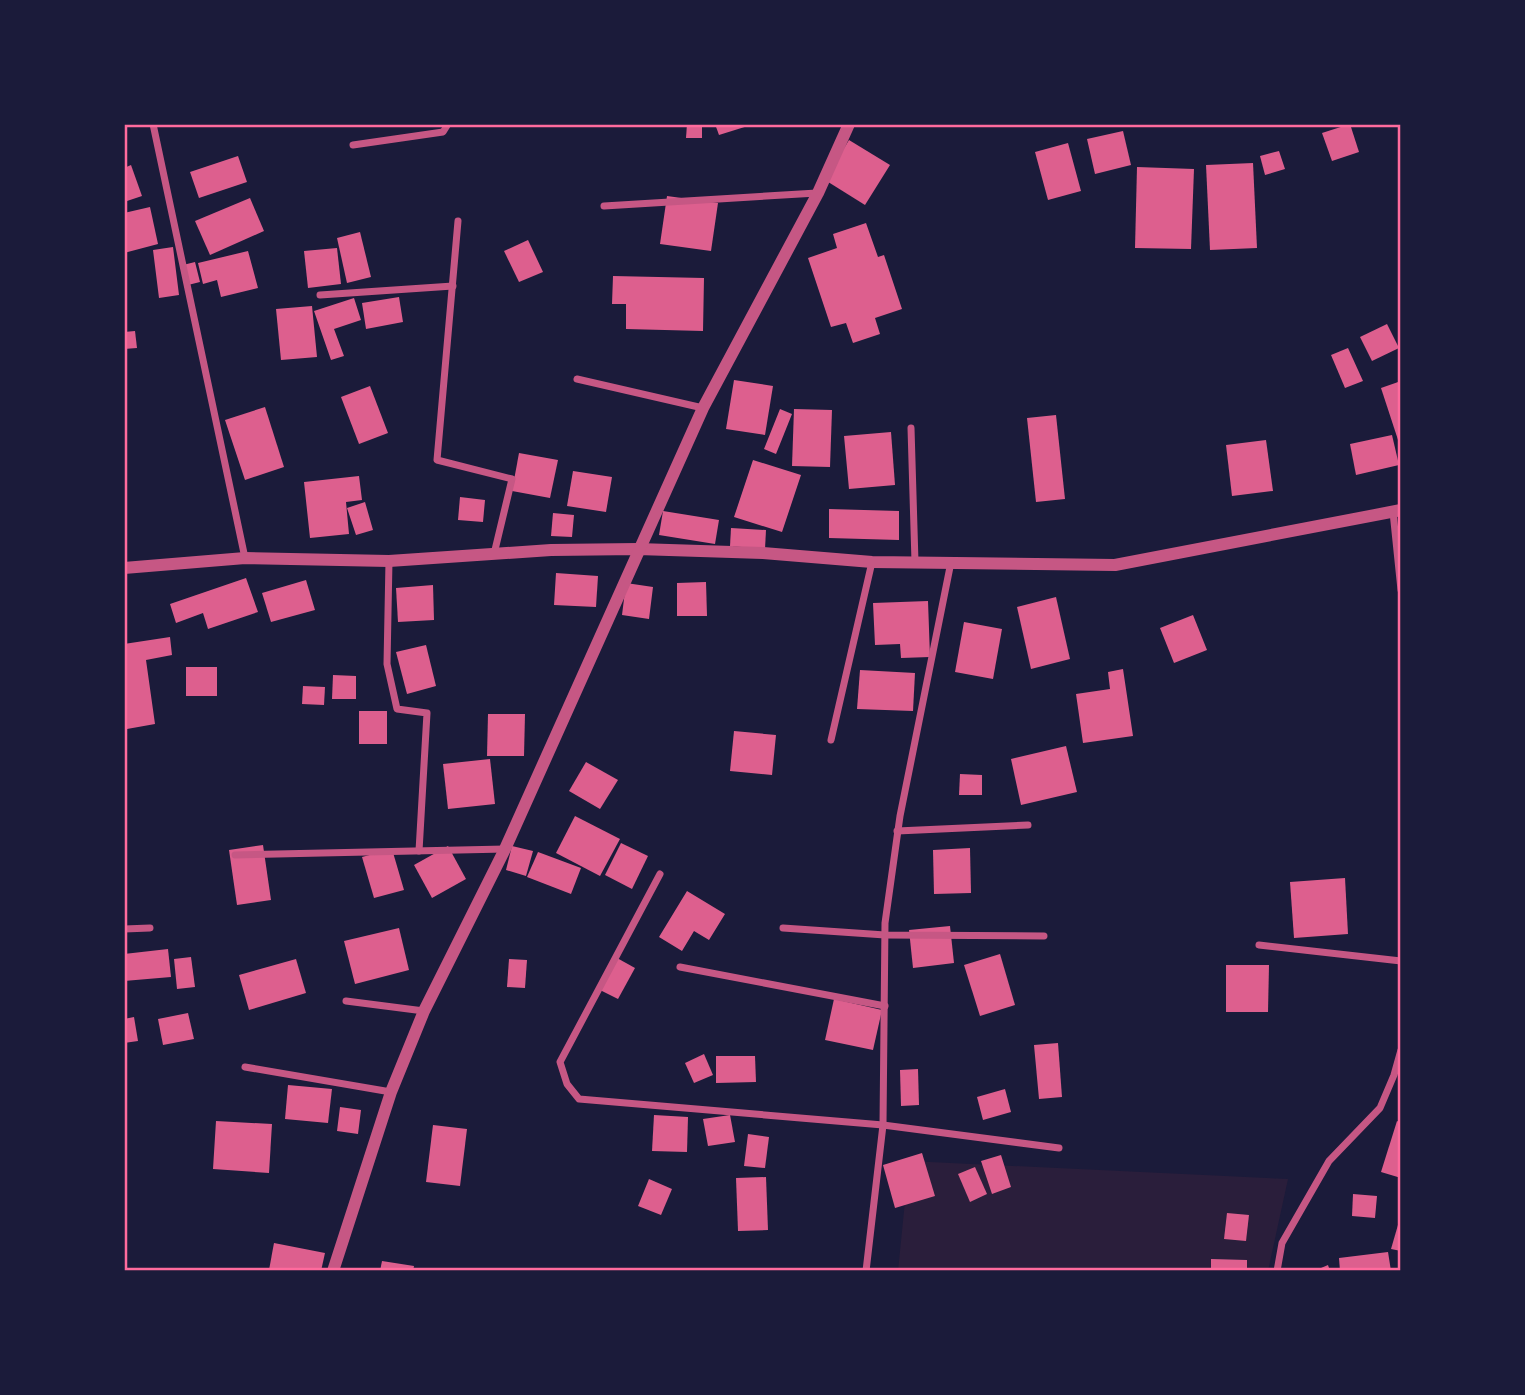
<svg xmlns="http://www.w3.org/2000/svg" width="1525" height="1395" font-family="'DM Sans',sans-serif">
<style>
.green{fill:#2a1e3b}
.building{fill:#dd5f8e}
.lines{fill:none;stroke-linecap:round;stroke-linejoin:round}
.minor{stroke:#c65784;stroke-width:7}
.tertiary{stroke:#c65784;stroke-width:12}
.neatline{fill:none;stroke:#ff6b9d;stroke-width:2.5}
</style>
<rect width="100%" height="100%" fill="#1b1b3a"/>
<path class="green" d="M909,1161L1288,1179L1268,1271H898Z"/>
<g class="building">
<path d="M687,124H702V138H686Z"/>
<path d="M715,124H751V125L719,135Z"/>
<path d="M1350,124L1359,152L1332,161L1322,133Z"/>
<path d="M1123,131L1131,165L1095,174L1087,139Z"/>
<path d="M849,140L890,165L865,205L825,180Z"/>
<path d="M1068,143L1081,191L1048,200L1035,152Z"/>
<path d="M1279,151L1285,169L1265,175L1260,156Z"/>
<path d="M238,156L247,182L199,198L190,172Z"/>
<path d="M1253,163L1257,248L1210,250L1206,165Z"/>
<path d="M131,165L142,196L124,202V168Z"/>
<path d="M1137,167L1194,169L1191,249L1135,248Z"/>
<path d="M667,196L718,203L711,251L660,244Z"/>
<path d="M250,198L264,231L210,255L195,221Z"/>
<path d="M150,207L158,244L124,253V213Z"/>
<path d="M866,223L878,257L884,255L902,309L875,318L880,334L853,343L846,323L831,327L808,258L837,248L833,234Z"/>
<path d="M360,232L371,277L347,283L337,238Z"/>
<path d="M528,240L543,272L519,282L504,251Z"/>
<path d="M173,247L179,295L159,298L153,250Z"/>
<path d="M337,248L341,284L308,288L304,251Z"/>
<path d="M248,251L258,288L221,297L217,280L203,284L198,263Z"/>
<path d="M195,262L200,282L188,285L183,265Z"/>
<path d="M613,276L704,278L703,331L626,329V304H612Z"/>
<path d="M399,297L403,322L366,329L362,303Z"/>
<path d="M354,298L361,320L334,329L344,356L331,360L314,311Z"/>
<path d="M312,306L317,357L281,360L276,309Z"/>
<path d="M1387,324L1399,348L1372,361L1360,337Z"/>
<path d="M135,331L137,348L124,349V332Z"/>
<path d="M1348,348L1363,381L1345,388L1331,355Z"/>
<path d="M734,380L773,386L765,435L726,429Z"/>
<path d="M1401,381V446H1400L1381,388Z"/>
<path d="M370,386L388,433L359,444L341,397Z"/>
<path d="M265,407L284,467L245,480L225,420Z"/>
<path d="M780,409L792,414L776,454L764,449Z"/>
<path d="M794,409L832,410L830,467L792,466Z"/>
<path d="M1056,415L1065,499L1036,502L1027,418Z"/>
<path d="M891,432L895,485L849,489L844,436Z"/>
<path d="M1392,435L1399,465L1356,475L1350,444Z"/>
<path d="M1266,440L1273,491L1232,496L1226,445Z"/>
<path d="M519,453L558,460L550,498L512,491Z"/>
<path d="M753,460L801,475L782,532L734,517Z"/>
<path d="M573,471L612,477L606,512L567,506Z"/>
<path d="M359,476L362,500L346,502L349,534L310,538L304,482Z"/>
<path d="M460,497L485,500L483,522L458,520Z"/>
<path d="M365,502L373,530L356,535L347,508Z"/>
<path d="M829,509L899,511V540L829,538Z"/>
<path d="M663,511L719,520L715,544L659,535Z"/>
<path d="M553,513L574,515L572,537L551,536Z"/>
<path d="M731,528L766,530L765,549L730,546Z"/>
<path d="M556,573L598,576L596,607L554,605Z"/>
<path d="M246,578L258,612L208,629L203,613L176,623L170,604Z"/>
<path d="M306,580L315,610L271,622L262,593Z"/>
<path d="M706,582L707,616H677V583Z"/>
<path d="M626,583L653,587L649,619L622,615Z"/>
<path d="M433,585L434,620L398,622L396,588Z"/>
<path d="M1056,597L1070,659L1031,669L1017,607Z"/>
<path d="M928,601L930,657L901,658L900,644L875,645L873,603Z"/>
<path d="M1193,615L1207,650L1174,663L1160,628Z"/>
<path d="M964,622L1002,629L993,679L955,672Z"/>
<path d="M170,637L172,655L146,660L155,724L127,729L124,711V644Z"/>
<path d="M426,645L436,686L407,694L396,652Z"/>
<rect x="186" y="667" width="31" height="29"/>
<path d="M1123,669L1133,736L1083,743L1076,694L1110,689L1108,672Z"/>
<path d="M860,670L915,673L913,711L857,709Z"/>
<path d="M333,675L356,676V699H332Z"/>
<path d="M303,686L325,687L324,705L302,704Z"/>
<rect x="359" y="711" width="28" height="33"/>
<path d="M488,714H525L524,756H487Z"/>
<path d="M734,731L776,735L772,775L730,771Z"/>
<path d="M1066,746L1077,792L1021,805L1011,759Z"/>
<path d="M490,759L495,804L448,809L443,764Z"/>
<path d="M586,762L618,780L600,809L569,791Z"/>
<path d="M960,774L982,775V795H959Z"/>
<path d="M575,816L620,839L600,876L556,853Z"/>
<path d="M621,843L648,856L632,889L605,875Z"/>
<path d="M263,845L271,900L237,905L229,850Z"/>
<path d="M448,846L466,879L432,898L414,865Z"/>
<path d="M512,846L533,851L526,876L506,870Z"/>
<path d="M970,848L971,893L934,894L933,850Z"/>
<path d="M392,849L404,890L374,898L362,857Z"/>
<path d="M538,852L581,868L571,894L527,877Z"/>
<path d="M1345,878L1348,934L1294,938L1290,882Z"/>
<path d="M687,891L725,914L709,940L694,931L682,951L659,937Z"/>
<path d="M950,926L954,963L913,968L909,930Z"/>
<path d="M399,928L409,970L355,984L344,941Z"/>
<path d="M168,949L171,977L124,981V954Z"/>
<path d="M1000,954L1015,1005L980,1016L964,965Z"/>
<path d="M191,957L195,987L177,989L174,959Z"/>
<path d="M617,958L635,968L618,999L600,990Z"/>
<path d="M296,959L306,993L249,1010L239,975Z"/>
<path d="M509,959L527,960L525,988L507,987Z"/>
<path d="M1226,965H1269L1268,1012H1226Z"/>
<path d="M834,999L882,1010L873,1050L825,1040Z"/>
<path d="M188,1013L194,1039L163,1045L158,1019Z"/>
<path d="M134,1017L138,1041L124,1043V1019Z"/>
<path d="M1058,1043L1062,1097L1039,1099L1034,1045Z"/>
<path d="M704,1054L713,1075L694,1083L685,1063Z"/>
<path d="M716,1056H755L756,1082L716,1083Z"/>
<path d="M918,1069L919,1105L901,1106L900,1070Z"/>
<path d="M288,1085L332,1089L328,1123L285,1119Z"/>
<path d="M1005,1089L1011,1112L983,1120L977,1097Z"/>
<path d="M340,1107L361,1110L358,1134L337,1131Z"/>
<path d="M654,1115L688,1117L687,1152L652,1151Z"/>
<path d="M730,1115L735,1142L708,1146L703,1119Z"/>
<path d="M216,1121L272,1124L269,1173L213,1169Z"/>
<path d="M1397,1121L1401,1123V1178L1381,1172Z"/>
<path d="M433,1125L467,1129L460,1186L426,1182Z"/>
<path d="M748,1134L769,1137L765,1168L744,1166Z"/>
<path d="M922,1153L935,1196L895,1208L883,1165Z"/>
<path d="M1001,1155L1011,1187L992,1194L981,1161Z"/>
<path d="M975,1167L987,1194L970,1202L958,1174Z"/>
<path d="M766,1177L768,1230L738,1231L736,1178Z"/>
<path d="M649,1179L672,1189L661,1215L638,1206Z"/>
<path d="M1353,1194L1377,1196L1375,1218L1352,1216Z"/>
<path d="M1227,1213L1249,1215L1246,1241L1224,1239Z"/>
<path d="M1400,1218H1401V1251L1391,1249Z"/>
<path d="M274,1243L325,1253L321,1271L269,1270Z"/>
<path d="M1388,1252L1391,1271H1340L1339,1258Z"/>
<path d="M1211,1259L1247,1260V1271H1211Z"/>
<path d="M382,1261L414,1266L413,1271H380Z"/>
<path d="M1328,1265L1330,1271H1314Z"/>
<rect x="788" y="1268" width="34" height="3"/>
</g>
<g class="lines">
<g class="minor">
<path d="M153,124L245,558"/>
<path d="M353,145L443,132L448,124"/>
<path d="M604,206L817,193"/>
<path d="M458,221L437,460L512,479L494,554"/>
<path d="M320,295L453,286"/>
<path d="M577,379L703,408"/>
<path d="M911,428L915,562"/>
<path d="M1393,512L1401,590"/>
<path d="M389,561L387,664L397,709L427,713L419,851"/>
<path d="M831,740L872,562"/>
<path d="M897,831L1028,825"/>
<path d="M235,855L505,849"/>
<path d="M660,874L560,1062L567,1084L579,1099L883,1125L1059,1148"/>
<path d="M783,928L885,935L1044,936"/>
<path d="M124,929L150,928"/>
<path d="M1259,945L1401,961"/>
<path d="M680,967L885,1006"/>
<path d="M346,1001L424,1011"/>
<path d="M245,1067L391,1092"/>
<path d="M866,1271L883,1125L885,923L900,816L951,562"/>
<path d="M1277,1271L1282,1243L1329,1161L1380,1108L1394,1075L1401,1050"/>
</g>
<g class="tertiary">
<path d="M124,568L245,558L389,561L551,550L638,549L763,553L872,562L1115,565L1401,510"/>
<path d="M333,1271L391,1092L424,1011L505,849L703,408L818,193L849,124"/>
</g>
</g>
<rect width="1525" height="1395" fill="none" stroke="#1b1b3a" stroke-width="252"/>
<rect x="126" y="126" width="1273" height="1143" class="neatline"/>
</svg>
